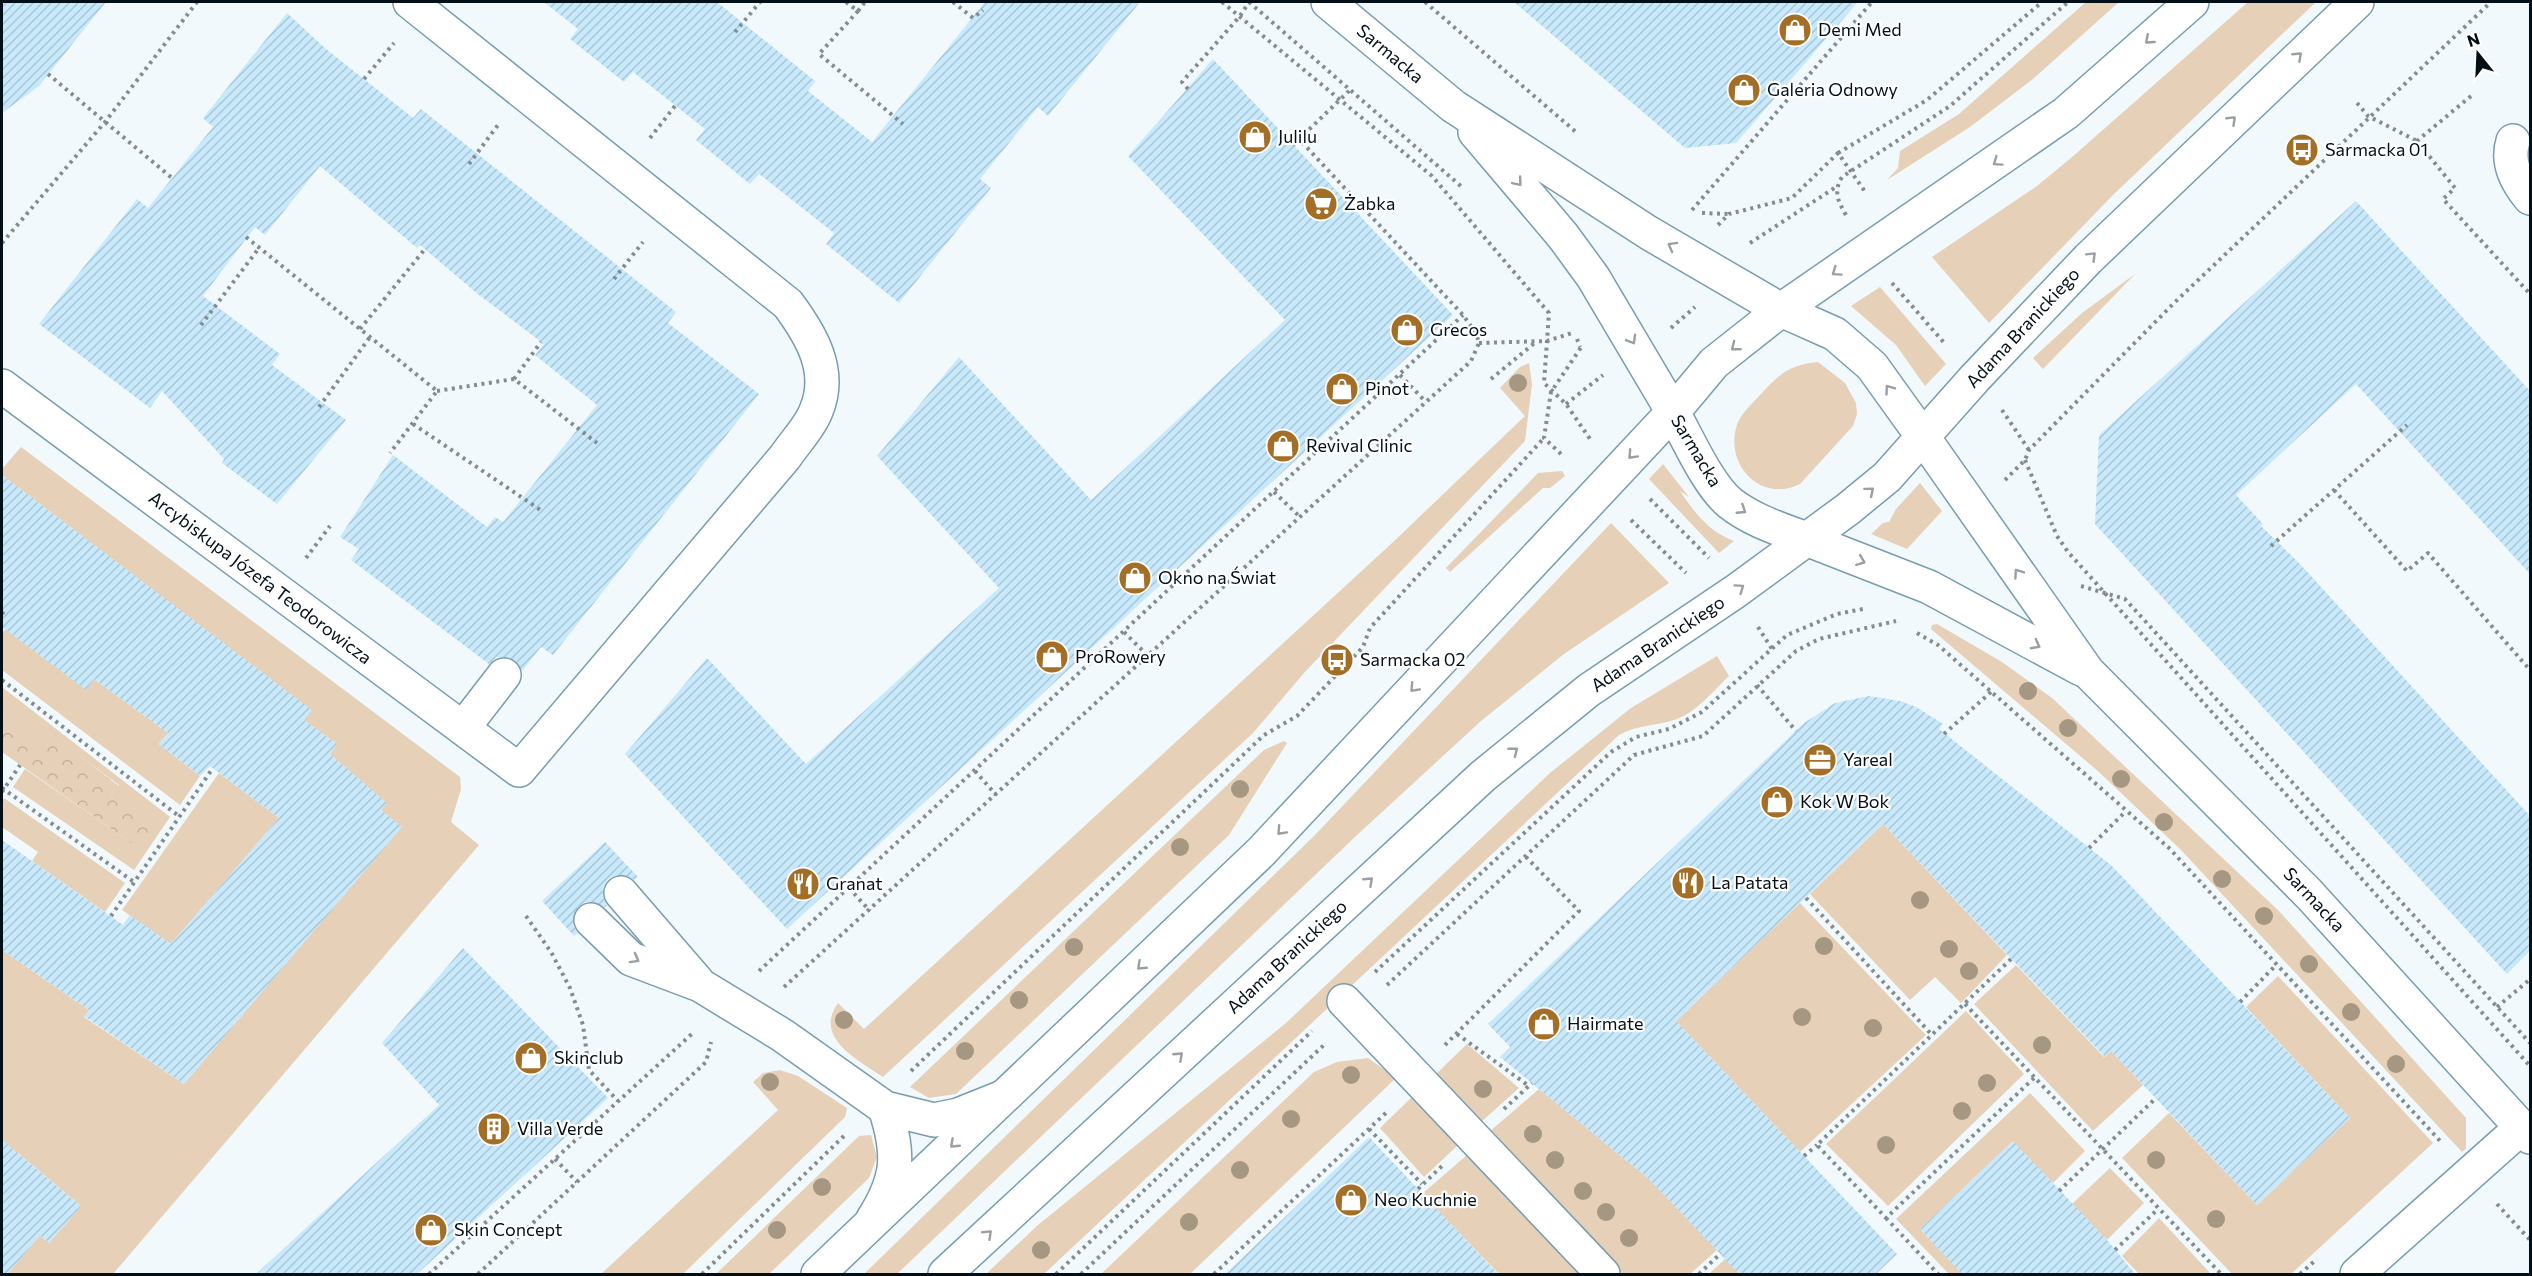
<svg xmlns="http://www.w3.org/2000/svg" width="2532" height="1276" font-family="Commissioner,sans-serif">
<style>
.green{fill:#e6d0b7}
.forest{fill:url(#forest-crowns)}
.building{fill:url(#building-hatch)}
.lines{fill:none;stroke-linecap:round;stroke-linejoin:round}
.minor-casing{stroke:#789cb0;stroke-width:36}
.major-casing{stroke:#789cb0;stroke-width:36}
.path{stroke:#828c91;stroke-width:4;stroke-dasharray:3 4.5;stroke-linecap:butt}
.minor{stroke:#fff;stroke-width:33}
.major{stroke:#fff;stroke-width:33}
.tree{fill:#a59781}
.oneway{stroke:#9a9fa2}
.labels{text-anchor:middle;stroke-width:4.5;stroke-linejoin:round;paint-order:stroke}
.poi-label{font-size:18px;fill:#030f16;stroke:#fff;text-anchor:start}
.street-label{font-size:18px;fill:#030f16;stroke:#fff}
</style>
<defs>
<pattern id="forest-crowns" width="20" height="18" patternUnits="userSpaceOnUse" patternTransform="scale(1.5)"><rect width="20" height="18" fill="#e6d0b7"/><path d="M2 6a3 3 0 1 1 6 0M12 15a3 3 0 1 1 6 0" fill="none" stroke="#c4b19d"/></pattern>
<pattern id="building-hatch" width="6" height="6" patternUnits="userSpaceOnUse" patternTransform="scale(1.5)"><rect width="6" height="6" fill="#c7e9fb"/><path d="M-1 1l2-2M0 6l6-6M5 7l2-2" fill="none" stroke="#a9c7d6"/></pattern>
</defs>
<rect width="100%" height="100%" fill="#f1f9fd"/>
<g class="green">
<path d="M2086,2H2119L2033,79L1970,127L1887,180L1898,168L1900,151L1959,114Z"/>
<path d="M2248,2H2316L2113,195L1989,323L1932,257L2037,186L2071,158Z"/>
<path d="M2135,274L2043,369L2033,358L2082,313Z"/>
<path d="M1880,287L1946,364L1925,386L1896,345L1851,306Z"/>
<path d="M1818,362L1845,383L1856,403L1857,414L1853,426L1800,484C1762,503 1726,467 1736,428C1739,415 1752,404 1760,395C1779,374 1789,365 1818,362Z"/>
<path d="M1529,363L1532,384L1525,441L1304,673L1253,733L883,1077C858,1060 813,1038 838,1003L864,1029L1391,544L1525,416L1500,388L1520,367Z"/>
<path d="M21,447L460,777L461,789L451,822L479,845L113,1274H7L40,1235L49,1243L81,1206L18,1153L10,1162L2,1154V950L89,1010L84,1017L184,1084L401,827L381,810L386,803L330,754L337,744L304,720L311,710L2,475V469Z"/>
<path d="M1663,464L1689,497L1680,491C1694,512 1709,532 1734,541L1719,553L1649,479Z"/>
<path d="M1562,471L1565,476L1550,488H1543L1450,572L1446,568L1538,473Z"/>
<path d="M1920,483L1942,511L1907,549L1871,534L1883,523L1889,522L1896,509Z"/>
<path d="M1611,523L1669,583L1564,654L1481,721L1356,836L897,1274H864L1315,835Z"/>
<path d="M1937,624L2002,662L2052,698L2279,911L2466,1118V1149L2462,1152L2181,850L2099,772L1931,629L1932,625Z"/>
<path d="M5,629L94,679L168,733L159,744L200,776L180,805L2,670V634Z"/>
<path d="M1717,656L1729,676C1712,692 1696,713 1674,720C1655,726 1636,725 1619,735L1044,1274H986L1038,1225L1286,1023L1550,773L1631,708Z"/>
<path d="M2,687L170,817L134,870L13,787L25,769L143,851L157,832L110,797L119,785L54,737L45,749L2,717Z"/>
<path d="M1284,741L1287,743L1229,835L956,1094L929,1098L910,1087L1264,750Z"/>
<path d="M219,773L279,818L171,944L122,910Z"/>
<path d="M4,798L125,883L105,912L32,861L38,852L2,827V802Z"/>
<path d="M1883,824L2007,955L1961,1003L1935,977L1910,1000L1810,894Z"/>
<path d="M1800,903L1926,1035L1800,1152L1676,1021Z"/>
<path d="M2016,965L2104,1057L2111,1051L2143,1085L2093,1131L1974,1004Z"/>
<path d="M2278,976L2433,1143L2291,1274H2232L2122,1158L2169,1113L2257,1205L2350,1118L2246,1007Z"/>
<path d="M1966,1011L2024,1074L1888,1206L1826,1144Z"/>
<path d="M1467,1044L1519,1088L1480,1123L1434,1076Z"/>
<path d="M1368,1058L1396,1078L1190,1274H1101L1314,1072L1337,1062Z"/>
<path d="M780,1070L798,1076L847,1108L845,1117L683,1274H601L778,1110L753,1082L763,1073Z"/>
<path d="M1539,1089L1649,1179L1717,1250L1690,1274H1623L1489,1132Z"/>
<path d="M2030,1093L2085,1151L2053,1183L2012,1142L1920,1229L1963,1274H1949L1896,1219Z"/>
<path d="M1413,1096L1458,1145L1424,1177L1380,1128Z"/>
<path d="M871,1135L877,1157L869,1178L769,1274H716L859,1136Z"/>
<path d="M1467,1155L1580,1274H1499L1422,1194Z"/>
<path d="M2110,1168L2144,1203L2107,1240L2072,1204Z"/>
<path d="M2159,1218L2211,1274H2139L2122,1256Z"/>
<path d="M1725,1259L1740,1274H1709Z"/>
</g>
<path class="forest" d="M2,717L45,748L54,736L119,786L110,797L158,832L144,852L2,752Z"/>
<g class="building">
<path d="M2,2H106L39,86L2,113Z"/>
<path d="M544,2H717L815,81L808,91L872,142L985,2H1140L1048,116L1038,107L980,179L991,188L899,303L826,244L834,233L759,174L750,184L696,140L705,129L633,72L624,82L570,39L578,29Z"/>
<path d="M1514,2H1858L1736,143L1685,148Z"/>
<path d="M287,13L326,49L413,118L421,109L676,312L668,323L759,394L553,655L541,647L522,671L516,661L507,657H497L489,664L351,560L359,549L340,537L393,455L487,527L495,517L503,522L597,405L535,355L544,344L479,295L420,245L417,248L320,166L265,235L255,227L203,296L280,354L272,365L346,420L277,504L222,463L224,459L162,391L150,408L39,324L137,199L148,208L213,127L203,118Z"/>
<path d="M1213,59L1453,315L787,929L625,754L707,658L806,764L999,588L877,456L959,357L1091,500L1285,320L1128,156Z"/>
<path d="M2356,201L2530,391V574L2356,384L2236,495L2263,524L2261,526L2300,564L2530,816V951L2507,974L2095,524L2099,435Z"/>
<path d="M2,475L312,710L304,720L337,744L330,754L387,803L381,810L402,827L184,1084L84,1016L89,1010L2,950V840L123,925L130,915L171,944L279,818L210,766L200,776L159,744L168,733L94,679L86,690L2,627Z"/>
<path d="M1869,696L1900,701L1916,707L1943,724L1939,729L2112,866L2350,1118L2257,1205L2111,1051L2105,1057L1883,824L1676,1021L1897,1254L1875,1275H1740L1649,1179L1500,1057L1510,1047L1488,1024L1804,723L1835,703Z"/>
<path d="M605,842L638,877L634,880L628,876L618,875L608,879L603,887V897L607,906L605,907L595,902H585L578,907L573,916V926L578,933L574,936L542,901Z"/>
<path d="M463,948L608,1098L416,1275H255L439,1105L382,1043Z"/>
<path d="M1369,1137L1499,1275H1224Z"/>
<path d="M2,1140L81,1206L49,1243L40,1235L7,1275H2Z"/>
<path d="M2013,1141L2107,1240L2136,1275H1963L1920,1229Z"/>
</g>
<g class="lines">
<g class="minor-casing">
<g id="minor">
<path d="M1328,2L1453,106L1649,233L1781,310"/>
<path d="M1475,132L1563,236L1593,277L1673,412"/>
<path d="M2513,141C2506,163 2517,182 2530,198"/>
<path d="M2,386L519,770L785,457C795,442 810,427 816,411C833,371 811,335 788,304L410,2"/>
<path d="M1923,437L2088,672L2309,894L2530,1137"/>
<path d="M1806,539L1929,587L2081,669"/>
<path d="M463,728L504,675"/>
<path d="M621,893L697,981"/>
<path d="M591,920L631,959L700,985L782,1035L885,1108L934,1120L958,1115L1003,1097"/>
<path d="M1344,1001L1603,1274"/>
<path d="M873,1219C899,1178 900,1154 885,1108"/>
<path d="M2357,1274L2522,1127"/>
</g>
</g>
<g class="major-casing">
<g id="major">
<path d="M1781,310L1835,334L1872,366L1923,437"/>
<path d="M1673,412C1688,439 1708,485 1730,503C1753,521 1780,529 1806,539"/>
<path d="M818,1274L1261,852L1673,412L1714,363L1781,310L2066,113L2192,2"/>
<path d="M945,1274L1483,776L1589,690L1736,591L1848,509L1887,477L1975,378L2088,259L2357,2"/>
</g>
</g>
<g class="path">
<path d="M846,2L858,11L819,54L903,124"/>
<path d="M953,2L973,18L983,10"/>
<path d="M1222,2L1432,176L1549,313L1544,383L1566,404L1590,439"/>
<path d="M1249,2L1463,188"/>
<path d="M1425,2L1576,132"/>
<path d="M858,11L865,2"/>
<path d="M735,32L760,2"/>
<path d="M48,74L172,178"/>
<path d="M364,79L394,43"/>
<path d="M1188,89L1182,82L1240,16L1249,2"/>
<path d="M2471,96L2417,141L2455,188L2443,199L2530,294"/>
<path d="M2357,103L2368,116L2417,141"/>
<path d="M650,138L675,106"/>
<path d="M1293,145L1350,90"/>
<path d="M1838,153L1927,100L2042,2"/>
<path d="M469,164L498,125"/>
<path d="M1692,210L1872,2"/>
<path d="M1702,213L1729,214"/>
<path d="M1846,215C1838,201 1833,192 1842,177L1950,106L2068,2"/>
<path d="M1718,225L1729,214L1792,198L1838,153L1866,193"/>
<path d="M246,237L437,391L390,453"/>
<path d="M2,243L105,122L197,2"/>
<path d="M1750,243L1836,187"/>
<path d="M614,279L643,242"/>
<path d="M1892,283L1946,345"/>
<path d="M201,325L259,248"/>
<path d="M1671,328L1695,307"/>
<path d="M360,329L425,249"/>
<path d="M1577,339L1580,347"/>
<path d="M1479,343L1547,341L1575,332"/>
<path d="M1400,375L1426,402"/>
<path d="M514,379L541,342"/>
<path d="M1491,379L1537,341"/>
<path d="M437,391L514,379L597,443"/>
<path d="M1566,404L1603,375"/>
<path d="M319,407L370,337"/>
<path d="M2002,410L2029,450"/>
<path d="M413,424L542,511"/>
<path d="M1561,454L1544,438L1551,392L1582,346"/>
<path d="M2025,460L2057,536L2068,552L2530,1066"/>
<path d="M2005,480L2025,460L2029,450L2174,303L2491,2"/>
<path d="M2334,490L2407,571L2428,553L2530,670"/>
<path d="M1274,492L1300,517"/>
<path d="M1650,499L1709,558"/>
<path d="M1631,520L1686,573"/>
<path d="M2271,546L2407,425"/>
<path d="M306,558L330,526"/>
<path d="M2081,586L2125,599L2530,1043"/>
<path d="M2,614L4,611"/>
<path d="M1758,627L1772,649"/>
<path d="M1124,632L1148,656"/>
<path d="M1917,633L1938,645L2169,848L2442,1143"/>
<path d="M2,680L180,817"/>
<path d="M1757,685L1796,731"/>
<path d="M1944,734L1991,692"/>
<path d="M975,771L996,795"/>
<path d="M2,788L134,882"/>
<path d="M2,792L20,765"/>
<path d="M2089,848L2126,811"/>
<path d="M849,888L870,911"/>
<path d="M1806,898L1932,1035"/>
<path d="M111,916L213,768"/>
<path d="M526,916L551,952L570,988L583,1025L589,1070L618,1101"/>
<path d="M2011,959L1817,1145L1886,1218L2034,1078"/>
<path d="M759,971L1463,315"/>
<path d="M1375,972L1611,752L1636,737L1669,729L1702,712L1787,635L1837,614L1863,609"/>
<path d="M1387,985L1634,755L1703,736L1796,651L1819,639L1896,621"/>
<path d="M784,987L1471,361L1479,343L1476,333L1463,315L1299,139"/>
<path d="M2240,1002L2276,965"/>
<path d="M1965,1004L2221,1274"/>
<path d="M2497,1007L2528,981"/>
<path d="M1457,1034L1529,1086"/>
<path d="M1445,1045L1579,911L1526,857"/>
<path d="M911,1071L1264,735L1297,716L1363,647L1370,628L1544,438"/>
<path d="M1504,1109L1532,1083"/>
<path d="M1369,1129L1422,1184"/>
<path d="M1804,1156L1817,1145"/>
<path d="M555,1159L577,1182"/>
<path d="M1418,1189L1443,1165"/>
<path d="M2059,1191L2156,1098"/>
<path d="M2497,1204L2530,1240"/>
<path d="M1886,1218L1938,1274"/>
<path d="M2115,1250L2158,1209"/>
<path d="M429,1274L694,1032"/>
<path d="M478,1274L706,1062L711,1042"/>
<path d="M702,1274L847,1133"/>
<path d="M1056,1274L1312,1031"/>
<path d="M1081,1274L1325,1044"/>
<path d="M1214,1274L1389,1110"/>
<path d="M1699,1274L1721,1253"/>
<path d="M2300,1274L2317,1259"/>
</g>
<use href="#minor" class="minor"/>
<use href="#major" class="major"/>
</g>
<g class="tree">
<circle cx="1518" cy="383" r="9"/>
<circle cx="2028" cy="691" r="9"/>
<circle cx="2068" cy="728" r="9"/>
<circle cx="2121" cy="779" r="9"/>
<circle cx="1240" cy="789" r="9"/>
<circle cx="2164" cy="822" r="9"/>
<circle cx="1180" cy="847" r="9"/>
<circle cx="2222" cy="879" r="9"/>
<circle cx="1920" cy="900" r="9"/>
<circle cx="2264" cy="916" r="9"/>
<circle cx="1824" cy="946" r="9"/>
<circle cx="1074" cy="947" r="9"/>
<circle cx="1949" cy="949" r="9"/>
<circle cx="2309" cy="964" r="9"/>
<circle cx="1969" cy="971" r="9"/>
<circle cx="1019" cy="1000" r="9"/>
<circle cx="2351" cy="1012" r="9"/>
<circle cx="1802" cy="1017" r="9"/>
<circle cx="844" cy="1020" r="9"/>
<circle cx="1873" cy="1028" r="9"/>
<circle cx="2042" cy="1045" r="9"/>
<circle cx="965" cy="1051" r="9"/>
<circle cx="2396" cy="1064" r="9"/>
<circle cx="1351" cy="1075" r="9"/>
<circle cx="770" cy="1082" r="9"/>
<circle cx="1987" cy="1083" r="9"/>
<circle cx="1483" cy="1089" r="9"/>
<circle cx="1962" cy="1111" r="9"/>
<circle cx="1291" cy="1119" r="9"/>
<circle cx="1533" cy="1134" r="9"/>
<circle cx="1886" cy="1145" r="9"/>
<circle cx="1555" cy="1160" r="9"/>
<circle cx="2156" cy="1160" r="9"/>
<circle cx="1240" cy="1170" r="9"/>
<circle cx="822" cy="1187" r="9"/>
<circle cx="1583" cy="1191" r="9"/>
<circle cx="1606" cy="1212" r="9"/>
<circle cx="2216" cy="1219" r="9"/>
<circle cx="1189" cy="1222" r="9"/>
<circle cx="777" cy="1230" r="9"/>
<circle cx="1629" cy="1238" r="9"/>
<circle cx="1041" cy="1250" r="9"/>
</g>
<defs><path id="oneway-chevron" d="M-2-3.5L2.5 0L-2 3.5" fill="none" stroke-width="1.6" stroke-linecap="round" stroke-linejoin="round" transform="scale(1.5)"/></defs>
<g class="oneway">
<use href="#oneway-chevron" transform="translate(2149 40) rotate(139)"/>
<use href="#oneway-chevron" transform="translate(2298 56) rotate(-43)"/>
<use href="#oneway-chevron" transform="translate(2232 120) rotate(-44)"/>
<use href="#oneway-chevron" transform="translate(1997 162) rotate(145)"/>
<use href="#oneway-chevron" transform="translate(1518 182) rotate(50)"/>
<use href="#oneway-chevron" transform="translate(1672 246) rotate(-151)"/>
<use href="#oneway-chevron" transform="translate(2092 256) rotate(-45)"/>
<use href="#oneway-chevron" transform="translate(1836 272) rotate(145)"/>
<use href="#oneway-chevron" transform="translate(1632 340) rotate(60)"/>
<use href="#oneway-chevron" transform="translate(1735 347) rotate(142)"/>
<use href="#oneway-chevron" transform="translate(1889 389) rotate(-126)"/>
<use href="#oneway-chevron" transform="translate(1632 455) rotate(133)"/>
<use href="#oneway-chevron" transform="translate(1870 491) rotate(-40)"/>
<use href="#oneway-chevron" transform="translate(1742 510) rotate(33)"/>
<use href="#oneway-chevron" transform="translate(1861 561) rotate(21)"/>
<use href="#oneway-chevron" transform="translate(2018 573) rotate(-125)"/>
<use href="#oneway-chevron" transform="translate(1740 588) rotate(-35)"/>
<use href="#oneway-chevron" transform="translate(2036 645) rotate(28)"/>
<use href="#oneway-chevron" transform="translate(1414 688) rotate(133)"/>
<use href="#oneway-chevron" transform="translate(1514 751) rotate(-39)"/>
<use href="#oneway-chevron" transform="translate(1281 831) rotate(133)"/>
<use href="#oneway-chevron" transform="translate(1369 881) rotate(-43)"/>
<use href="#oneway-chevron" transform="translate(635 959) rotate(29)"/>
<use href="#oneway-chevron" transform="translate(1141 966) rotate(137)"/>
<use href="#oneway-chevron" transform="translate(1179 1056) rotate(-43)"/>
<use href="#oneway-chevron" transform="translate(954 1144) rotate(137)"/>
<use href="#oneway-chevron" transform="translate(988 1234) rotate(-44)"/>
</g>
<defs>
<g id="shop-disc" transform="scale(1.725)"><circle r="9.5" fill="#a36f27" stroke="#fff"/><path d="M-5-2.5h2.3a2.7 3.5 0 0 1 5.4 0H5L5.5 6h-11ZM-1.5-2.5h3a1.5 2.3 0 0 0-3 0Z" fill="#fff"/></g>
<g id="bus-disc" transform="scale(1.725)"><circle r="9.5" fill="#a36f27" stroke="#fff"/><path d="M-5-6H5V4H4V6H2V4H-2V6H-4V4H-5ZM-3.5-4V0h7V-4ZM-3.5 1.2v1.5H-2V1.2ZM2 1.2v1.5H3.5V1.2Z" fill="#fff"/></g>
<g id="supermarket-disc" transform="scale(1.725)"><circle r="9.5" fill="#a36f27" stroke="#fff"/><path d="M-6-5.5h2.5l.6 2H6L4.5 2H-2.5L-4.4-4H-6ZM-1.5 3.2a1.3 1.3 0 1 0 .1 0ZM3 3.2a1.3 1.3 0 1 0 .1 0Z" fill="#fff"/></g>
<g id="office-disc" transform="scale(1.725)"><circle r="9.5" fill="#a36f27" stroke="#fff"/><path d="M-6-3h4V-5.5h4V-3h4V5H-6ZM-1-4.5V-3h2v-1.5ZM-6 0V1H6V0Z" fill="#fff"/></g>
<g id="restaurant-disc" transform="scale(1.725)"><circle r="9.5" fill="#a36f27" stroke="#fff"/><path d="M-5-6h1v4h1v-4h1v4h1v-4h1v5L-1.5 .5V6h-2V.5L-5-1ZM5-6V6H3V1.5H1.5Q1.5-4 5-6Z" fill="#fff"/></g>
<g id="building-disc" transform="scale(1.725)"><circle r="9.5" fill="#a36f27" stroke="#fff"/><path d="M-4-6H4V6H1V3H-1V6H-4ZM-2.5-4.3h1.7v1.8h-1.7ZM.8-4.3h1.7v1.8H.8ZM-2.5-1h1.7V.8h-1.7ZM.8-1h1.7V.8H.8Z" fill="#fff"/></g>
</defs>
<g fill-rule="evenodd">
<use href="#shop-disc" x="1795" y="30"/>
<use href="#shop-disc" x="1744" y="90"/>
<use href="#shop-disc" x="1255" y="137"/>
<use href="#bus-disc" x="2302" y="150"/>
<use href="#supermarket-disc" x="1321" y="204"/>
<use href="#shop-disc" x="1407" y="330"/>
<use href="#shop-disc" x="1342" y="389"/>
<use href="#shop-disc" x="1283" y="446"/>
<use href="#shop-disc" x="1135" y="578"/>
<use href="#shop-disc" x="1052" y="657"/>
<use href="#bus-disc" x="1337" y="660"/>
<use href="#office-disc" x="1820" y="760"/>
<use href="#shop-disc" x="1777" y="802"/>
<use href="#restaurant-disc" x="1688" y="883"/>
<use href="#restaurant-disc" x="803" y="884"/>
<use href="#shop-disc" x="1544" y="1024"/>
<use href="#shop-disc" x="531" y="1058"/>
<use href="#building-disc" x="494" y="1129"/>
<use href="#shop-disc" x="1351" y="1200"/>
<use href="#shop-disc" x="431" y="1230"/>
</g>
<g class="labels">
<g class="poi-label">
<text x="1818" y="36">Demi Med</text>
<text x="1767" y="96">Galeria Odnowy</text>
<text x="1278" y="143">Julilu</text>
<text x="2325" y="156">Sarmacka 01</text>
<text x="1344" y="210">Żabka</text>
<text x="1430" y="336">Grecos</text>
<text x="1365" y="395">Pinot</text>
<text x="1306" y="452">Revival Clinic</text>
<text x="1158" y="584">Okno na Świat</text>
<text x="1075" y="663">ProRowery</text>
<text x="1360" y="666">Sarmacka 02</text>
<text x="1843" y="766">Yareal</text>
<text x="1800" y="808">Kok W Bok</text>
<text x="1711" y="889">La Patata</text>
<text x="826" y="890">Granat</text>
<text x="1567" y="1030">Hairmate</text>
<text x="554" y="1064">Skinclub</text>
<text x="517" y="1135">Villa Verde</text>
<text x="1374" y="1206">Neo Kuchnie</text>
<text x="454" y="1236">Skin Concept</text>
</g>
<g class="street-label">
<text transform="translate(1390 54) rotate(40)" y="6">Sarmacka</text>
<text transform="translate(2023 328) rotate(-47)" y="6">Adama Branickiego</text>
<text transform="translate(1696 451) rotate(59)" y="6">Sarmacka</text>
<text transform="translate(260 578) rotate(37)" y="6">Arcybiskupa Józefa Teodorowicza</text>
<text transform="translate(1658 644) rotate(-34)" y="6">Adama Branickiego</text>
<text transform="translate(2314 900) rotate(47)" y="6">Sarmacka</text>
<text transform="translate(1287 957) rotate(-43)" y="6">Adama Branickiego</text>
</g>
</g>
<rect width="2532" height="1276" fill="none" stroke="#030f16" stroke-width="6"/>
<g transform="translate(2478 54) rotate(342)" stroke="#ffffff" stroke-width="4.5" paint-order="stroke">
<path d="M0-4.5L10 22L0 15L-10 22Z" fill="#030f16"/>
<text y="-9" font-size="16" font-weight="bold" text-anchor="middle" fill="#030f16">N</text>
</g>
</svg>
